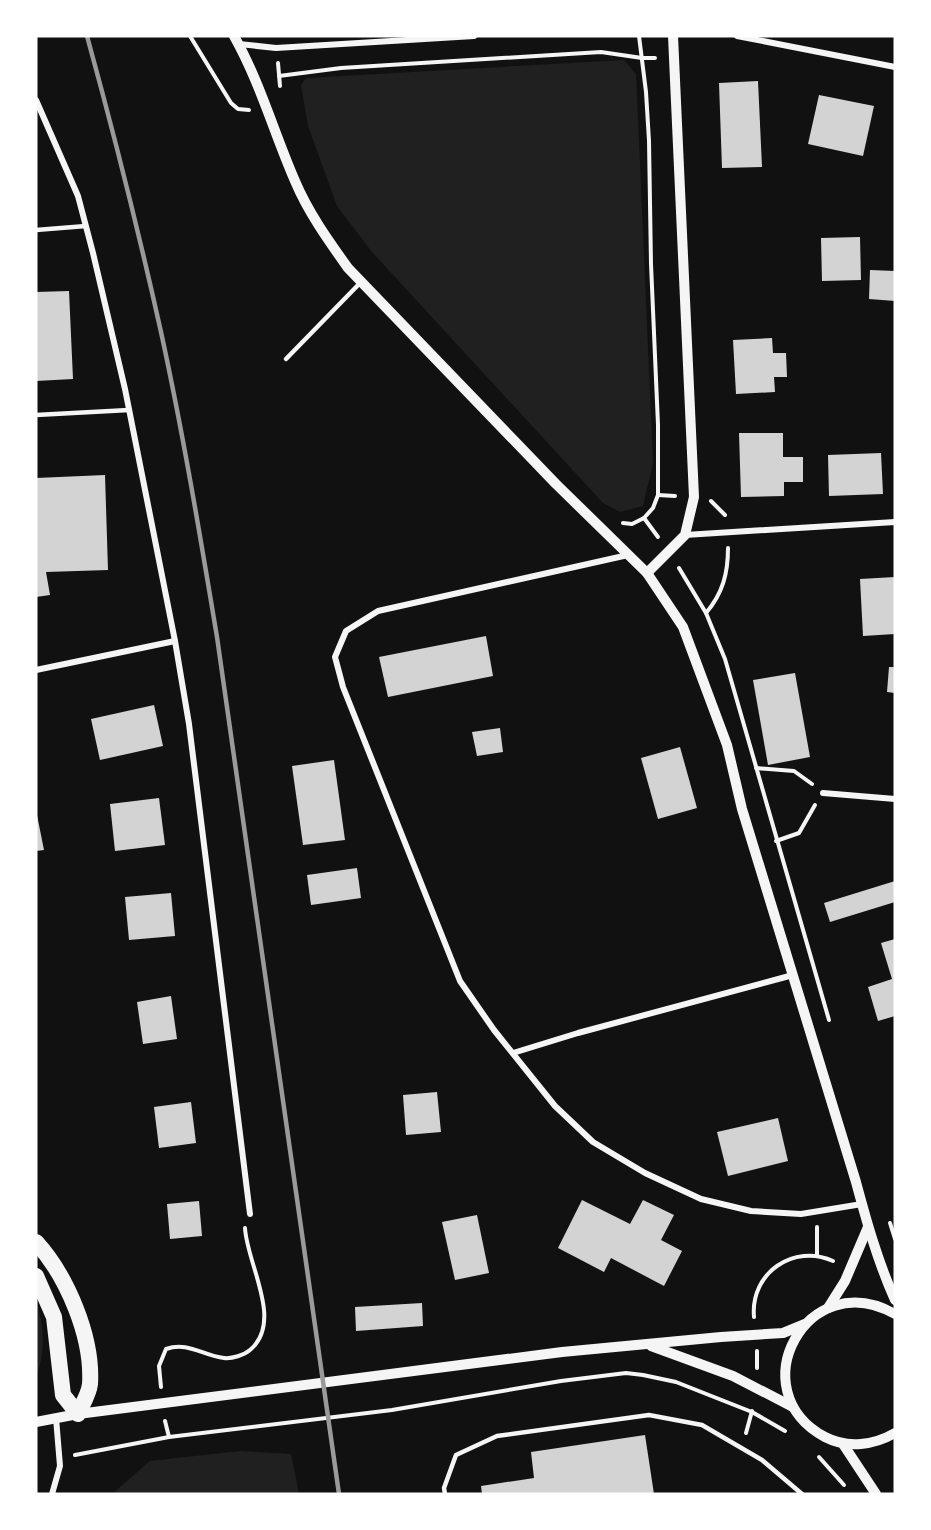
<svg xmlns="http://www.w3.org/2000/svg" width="931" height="1530" font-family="'Roboto Serif',serif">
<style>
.green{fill:#202020}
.building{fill:#d3d3d3}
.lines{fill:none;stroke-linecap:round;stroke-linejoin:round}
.path{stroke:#f5f5f5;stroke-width:4}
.service{stroke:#f5f5f5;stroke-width:4.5}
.minor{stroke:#f5f5f5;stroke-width:6}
.tertiary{stroke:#f5f5f5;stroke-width:10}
.trunk{stroke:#f5f5f5;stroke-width:16}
.rail{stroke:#9a9a9a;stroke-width:4.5}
</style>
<rect width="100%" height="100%" fill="#111"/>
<g class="green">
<path d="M624,60L636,74L653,463L643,506L620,512L603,503L372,252L337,206L308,126L301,85L306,78Z"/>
<path d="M36,1298C43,1325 47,1350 36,1376Z"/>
<path d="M240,1451L291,1454L299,1494H112L150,1461Z"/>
</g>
<g class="building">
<path d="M758,81L762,167L722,168L719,83Z"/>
<path d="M819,95L874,106L863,156L808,144Z"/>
<path d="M860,237L861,280L822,281L821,238Z"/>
<path d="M870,270L895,271V301L869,299Z"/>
<path d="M69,291L73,379L36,381V292Z"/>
<path d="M772,338L773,353H786L787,377H774L775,392L736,394L733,340Z"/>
<path d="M739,433H783V457H803V482H784V496L741,497Z"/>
<path d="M881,453L883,494L829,496L828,455Z"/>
<path d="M105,475L108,570L46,572L50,595L36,597V478Z"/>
<path d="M895,577V634L863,636L860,579Z"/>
<path d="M486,636L493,676L388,697L379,657Z"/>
<path d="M889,667H895V693L887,692Z"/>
<path d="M795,673L810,757L768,765L753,680Z"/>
<path d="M154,705L163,746L100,760L91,719Z"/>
<path d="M500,728L503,752L477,756L472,732Z"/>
<path d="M680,747L697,808L658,819L641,758Z"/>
<path d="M334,760L345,840L303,845L292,766Z"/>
<path d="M159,798L165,845L115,851L110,804Z"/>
<path d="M36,810L44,850L36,851Z"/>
<path d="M357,868L361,898L311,905L307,875Z"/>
<path d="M895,881V902L830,922L824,903Z"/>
<path d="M171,893L175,936L129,940L125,897Z"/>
<path d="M895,939V1016L878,1021L868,987L892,979L881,943Z"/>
<path d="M171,996L177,1039L143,1044L137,1002Z"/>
<path d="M437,1092L441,1132L406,1135L403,1095Z"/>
<path d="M191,1102L196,1143L159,1148L154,1107Z"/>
<path d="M778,1118L788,1161L728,1176L717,1132Z"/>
<path d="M582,1200L630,1224L643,1200L674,1215L661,1240L682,1251L664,1286L611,1258L604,1272L558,1248Z"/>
<path d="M199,1201L202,1236L170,1239L167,1204Z"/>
<path d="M477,1215L489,1273L455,1280L442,1222Z"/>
<path d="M422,1303L423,1326L356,1331L355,1307Z"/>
<path d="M645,1435L654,1494H482L481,1486L534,1478L531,1452Z"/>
</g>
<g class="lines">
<g class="path">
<path d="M190,36L231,103L238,109L249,110"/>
<path d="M278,63L280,86"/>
<path d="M279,76L341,68L601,52L642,58H655"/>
<path d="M658,495L675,496"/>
<path d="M711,501L725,515"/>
<path d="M644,518L658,537"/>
<path d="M623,523L632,524L644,518L653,508L658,495V425L651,264L649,141L646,92L639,36"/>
<path d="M679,568L706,613L725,659L829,1020"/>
<path d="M706,613C723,593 728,573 728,548"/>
<path d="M756,768L794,771L812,784"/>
<path d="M776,841L799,833L815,805"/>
<path d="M890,1223L895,1239"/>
<path d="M817,1255V1227"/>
<path d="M754,1317C750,1273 794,1243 833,1261"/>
<path d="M757,1351V1368"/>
<path d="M161,1387L159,1366L166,1349C188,1341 203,1356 224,1358C232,1359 244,1355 250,1350C284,1321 247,1265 245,1228"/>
<path d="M165,1421L169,1437"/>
<path d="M746,1433L752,1411"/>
<path d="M75,1455L169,1437L392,1410L561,1381L626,1373L643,1375L676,1382L752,1412L785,1431"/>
<path d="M819,1457L844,1485"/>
</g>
<g class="service">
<path d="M36,230L86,226"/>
<path d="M286,359L361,282"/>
<path d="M36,415L129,410"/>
<path d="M445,1494L444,1488L456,1455L497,1436L649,1415L702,1425L762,1460L802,1494"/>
</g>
<g class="minor">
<path d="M737,36L895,67"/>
<path d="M239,44L276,48L474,36"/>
<path d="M36,100L78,196L93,253L125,389L175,641L189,724L250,1214"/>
<path d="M685,535L895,522"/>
<path d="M628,555L378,611L346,631L335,657L343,687L460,981L494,1030L555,1106L593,1142L645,1173L701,1199L751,1211L801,1214L862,1204"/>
<path d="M36,670L175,641"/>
<path d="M823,793L895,799"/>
<path d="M513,1053L578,1033L793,975"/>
<path d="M52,1494L60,1466L56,1418"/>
</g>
<g class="tertiary">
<path d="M234,36C260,82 274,133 295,181C308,212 328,240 348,268L556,484L647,573L683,627L727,745L742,809L856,1182C867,1223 878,1262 895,1300"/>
<path d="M647,573L685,535L694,497L673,36"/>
<path d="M828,1308L845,1281L868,1227"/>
<path d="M895,1314C807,1264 739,1391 825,1437C848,1449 874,1445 895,1433"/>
<path d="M651,1346L733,1376L793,1407"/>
<path d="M36,1422L78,1414L562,1352L721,1337L783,1333L805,1324"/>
<path d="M843,1444L876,1494"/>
</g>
<path class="trunk" d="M36,1242C67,1276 93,1337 90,1384C89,1394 82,1405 78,1414L63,1395L54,1317L36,1276"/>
<path class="rail" d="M87,36C114,134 139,233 161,332C183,433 200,535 217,637L339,1494"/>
</g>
<rect width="931" height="1530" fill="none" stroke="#ffffff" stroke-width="75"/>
</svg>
